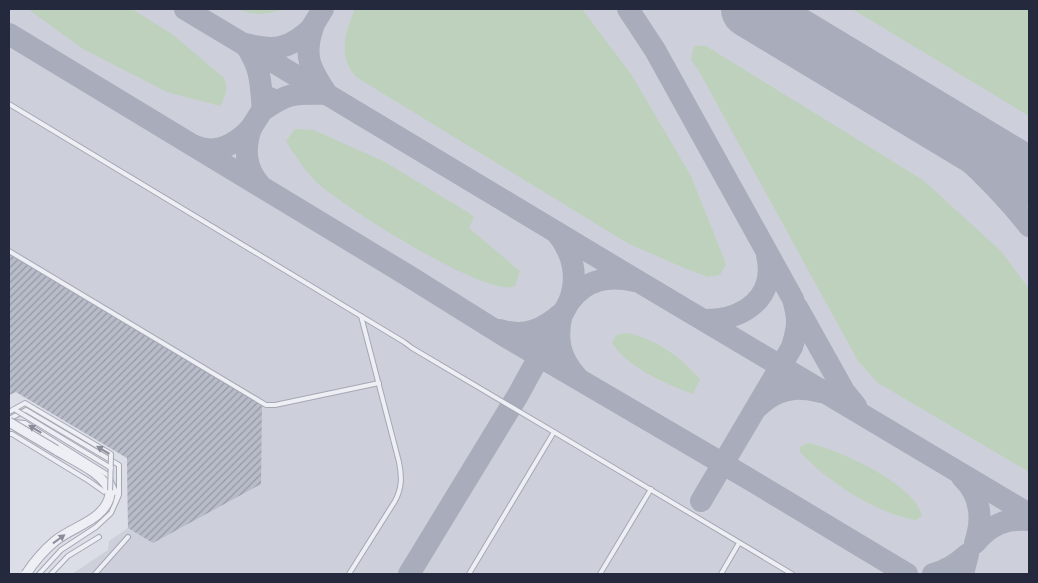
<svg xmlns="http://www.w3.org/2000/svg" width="1038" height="583" font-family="Mulish,sans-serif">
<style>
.built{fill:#cdd0db}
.grass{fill:#bed1bc}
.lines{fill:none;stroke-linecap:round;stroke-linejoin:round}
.taxiway{stroke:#a8acbb;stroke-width:22}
.runway{stroke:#a8acbb;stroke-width:58}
.building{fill:url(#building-hatch)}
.service-casing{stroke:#a4a8b3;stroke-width:6}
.tertiary-casing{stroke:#a4a8b3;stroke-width:11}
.service{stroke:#eeeff5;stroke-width:4}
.tertiary{stroke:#eeeff5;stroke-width:9}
.service-bridge-casing{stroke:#a4a8b3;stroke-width:6;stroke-linecap:butt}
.tertiary-bridge-casing{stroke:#a4a8b3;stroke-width:11;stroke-linecap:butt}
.service-bridge{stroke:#eeeff5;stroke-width:4}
.tertiary-bridge{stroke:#eeeff5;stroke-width:9}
.oneway{fill:#8a8c99}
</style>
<defs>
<pattern id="building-hatch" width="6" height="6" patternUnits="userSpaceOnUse" patternTransform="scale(1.25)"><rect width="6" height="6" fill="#b8bcc9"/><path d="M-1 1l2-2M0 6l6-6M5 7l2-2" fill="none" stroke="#9599a4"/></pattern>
</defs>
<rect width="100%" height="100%" fill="#dbdee6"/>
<path class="built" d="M9,9H1029V574H72L108,550L109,541L128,528L127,458L16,392L9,395Z"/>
<g class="grass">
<path d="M28,9H132L172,34L224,78C228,89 226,96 220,106L167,92L83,49Z"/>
<path d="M238,9H283C270,15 251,16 238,9Z"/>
<path d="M355,9H582L631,74L691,176L726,264L720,275L708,277L689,270L629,244L356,77C337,56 345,32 355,9Z"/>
<path d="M852,9H1029V116Z"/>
<path d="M694,46H706L923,180L1002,252L1029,289V472L878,383L858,361L700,73L691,59Z"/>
<path d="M295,129L314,130L385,162L469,213L474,217L469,228L520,271L515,286C489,300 339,204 315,181C304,169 294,155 286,141Z"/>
<path d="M628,333C658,340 680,357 700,379L693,394C667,385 627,367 612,343L616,335Z"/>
<path d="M808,443C838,449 915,484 922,516L916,520C876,514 827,481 800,452V447Z"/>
</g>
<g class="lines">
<g class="taxiway">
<path d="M185,9L641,283L1029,514"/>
<path d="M628,9L655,50L793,299C799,320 798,327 792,347L701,501"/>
<path d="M313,27C303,56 310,69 327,94C295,93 290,92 263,110C260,80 262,70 245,44C275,52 290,49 313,27Z"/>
<path d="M9,34L407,275L503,335L749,479L907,574"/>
<path d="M304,40L323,9"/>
<path d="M883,89C936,131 987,172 1029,226"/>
<path d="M251,128L270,98"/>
<path d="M195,146C216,156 237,143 251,128C244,149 245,168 260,185"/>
<path d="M569,302C586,279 608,275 635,281"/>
<path d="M797,307L844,391L856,406"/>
<path d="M705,320C743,320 777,298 767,255"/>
<path d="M500,330C525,338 544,329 562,313C556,339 559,357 577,377"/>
<path d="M759,406C776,389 798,385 821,392"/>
<path d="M962,477C981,495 983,519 975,543C990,525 1006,518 1029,520"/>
<path d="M409,574L518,395L569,302C579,277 573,252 556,232"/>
<path d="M933,574C947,571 957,564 968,554L963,574"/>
</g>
<path class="runway" d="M750,9L1029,177"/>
</g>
<path class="building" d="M9,254L262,405L261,484L153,543L128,528L127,458L16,392L9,395Z"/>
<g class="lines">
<g class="service-casing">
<g id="service">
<path d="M9,104L404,342L412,348L554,432L469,574"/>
<path d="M9,251L266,405H275L379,383"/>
<path d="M9,419L26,410L119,465V495L111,513L96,527L61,550L39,574"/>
<path d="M13,422L25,423L108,475L116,492L115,501"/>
<path d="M554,432L792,574"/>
<path d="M9,434H12L89,481L106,493"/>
<path d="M51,574L68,556L99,537"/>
<path d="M95,574L128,537"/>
<path d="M349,574L395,501C402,488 402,477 399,462L361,316"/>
<path d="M600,574L651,489"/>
<path d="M721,574L739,543"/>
</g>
</g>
<g class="tertiary-casing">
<path id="tertiary" d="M56,450C72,460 107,474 110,494"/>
</g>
<use href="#service" class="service"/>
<use href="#tertiary" class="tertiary"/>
<g class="service-bridge-casing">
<g id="service-bridge">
<path d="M14,409L111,468"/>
<path d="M9,412L25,403L111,454L110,494"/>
</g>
</g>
<g class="tertiary-bridge-casing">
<g id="tertiary-bridge">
<path d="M9,422L56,450"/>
<path d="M26,574C34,562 43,551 55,541C73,526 106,520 110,494"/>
</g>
</g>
<use href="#service-bridge" class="service-bridge"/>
<use href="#tertiary-bridge" class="tertiary-bridge"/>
</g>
<defs><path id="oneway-solid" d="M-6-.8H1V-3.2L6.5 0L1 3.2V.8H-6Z" transform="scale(1.25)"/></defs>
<g class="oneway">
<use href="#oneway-solid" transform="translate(35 429) rotate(-149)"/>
<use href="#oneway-solid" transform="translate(103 450) rotate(-149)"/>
<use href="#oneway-solid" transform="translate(59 539) rotate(-36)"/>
</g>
<rect width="1038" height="583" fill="none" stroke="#25293d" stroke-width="20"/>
</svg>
